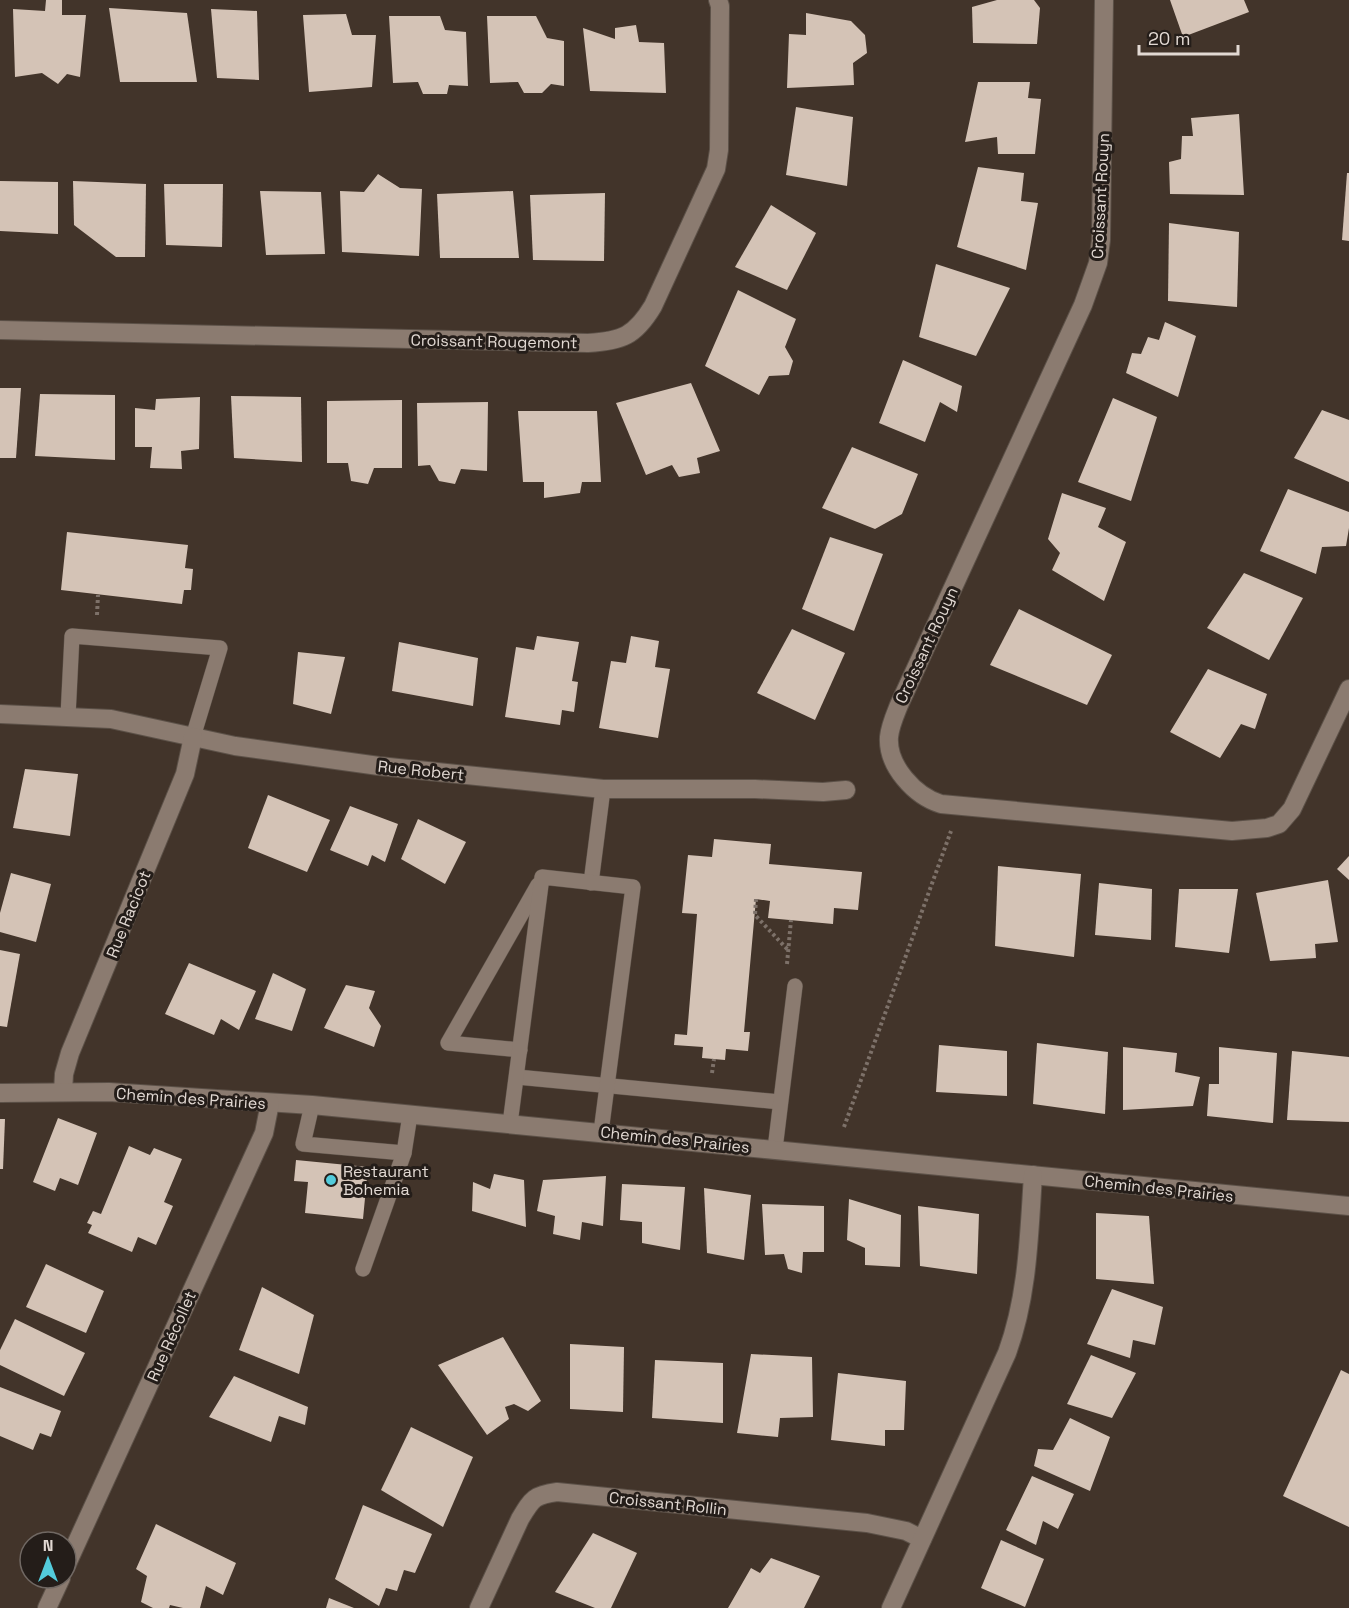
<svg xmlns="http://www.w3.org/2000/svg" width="1349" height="1608" font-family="'Space Grotesk',sans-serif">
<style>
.building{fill:#d4c3b6}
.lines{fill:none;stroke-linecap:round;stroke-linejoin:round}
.lane-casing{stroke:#5c5148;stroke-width:16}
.street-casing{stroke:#5c5148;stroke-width:20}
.path{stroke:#7d7169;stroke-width:4;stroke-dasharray:3 3;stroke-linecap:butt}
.lane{stroke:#8b7b70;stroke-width:15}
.street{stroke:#8b7b70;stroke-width:18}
.poi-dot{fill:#53cbdb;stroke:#241d19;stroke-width:2}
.labels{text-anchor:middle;stroke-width:6;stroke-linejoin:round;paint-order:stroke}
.street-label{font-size:16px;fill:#e2d9d3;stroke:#241d19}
.poi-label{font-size:16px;fill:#e2d9d3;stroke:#241d19;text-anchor:start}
</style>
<rect width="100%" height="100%" fill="#42342a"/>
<g class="building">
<path d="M46,0H62V15H86L80,77L67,74L58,84L42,73L15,77L13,9L45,11Z"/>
<path d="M997,0H1034L1040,8L1037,44L973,43L972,7Z"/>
<path d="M1170,0H1244L1249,12L1183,37Z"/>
<path d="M109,8L187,13L197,82H120Z"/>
<path d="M211,9L257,11L259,80L217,78Z"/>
<path d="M806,13L851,21L865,35L867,53L853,63L854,85L787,88L789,34L806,35Z"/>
<path d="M346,14L352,35H376L372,87L309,92L303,15Z"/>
<path d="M389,16H440L445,30L466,32L468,86L449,85L447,94H423L418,82L393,83Z"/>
<path d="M487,16H536L547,38L564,41V86L551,84L542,93H524L518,82L490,83Z"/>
<path d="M636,25L639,42L664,43L666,93L590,91L583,28L615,39V28Z"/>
<path d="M978,82H1030L1028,98L1041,99L1035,154H998L997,137L965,142Z"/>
<path d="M796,107L853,117L847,186L786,175Z"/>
<path d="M1239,114L1244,195L1170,194L1169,162L1181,159L1182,136H1193L1191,118Z"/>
<path d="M978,167L1024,173L1021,201L1038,203L1026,270L957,247Z"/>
<path d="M1347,173H1349V241L1342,240Z"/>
<path d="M378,174L400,188L422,189L419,256L342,252L340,191L364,192Z"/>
<path d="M0,181L58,182V234L0,231Z"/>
<path d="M73,181L146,184L145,257H116L74,225Z"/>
<path d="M164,184H223L222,247L166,245Z"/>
<path d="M260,191L321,192L325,254L266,255Z"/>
<path d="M513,191L519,258H440L437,194Z"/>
<path d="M605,193L604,261L533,260L530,195Z"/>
<path d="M771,205L816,233L787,290L735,267Z"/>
<path d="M1169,223L1239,232L1237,307L1168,301Z"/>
<path d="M936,264L1010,288L976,356L919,337Z"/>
<path d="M738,290L796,319L785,347L793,361L789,375L769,376L759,395L705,366Z"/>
<path d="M1165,322L1196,336L1178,397L1126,373L1132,353L1141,354L1148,337L1159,340Z"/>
<path d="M903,360L962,386L957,412L940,402L925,442L879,423Z"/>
<path d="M691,383L720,451L697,458L700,473L679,477L672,465L646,475L616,403Z"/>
<path d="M0,388H21L16,458H0Z"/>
<path d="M40,394L115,395V460L35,456Z"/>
<path d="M231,396L301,397L302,462L234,458Z"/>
<path d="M200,397L199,449L181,451L182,469L150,468L152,447H135V408L155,410L156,399Z"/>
<path d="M1113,398L1157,417L1131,501L1078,482Z"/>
<path d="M402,400V468H374L368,484L351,481L348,463H327V401Z"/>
<path d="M488,402L487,471L461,469L455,484L439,481L430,465L418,466L417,403Z"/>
<path d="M1322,410L1349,420V482L1294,458Z"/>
<path d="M518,411H597L601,482H582L580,493L544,498V482H523Z"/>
<path d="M852,447L918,474L902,514L875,529L822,508Z"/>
<path d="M1288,489L1349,512V528L1346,546L1322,547L1316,574L1260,551Z"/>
<path d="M1062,493L1106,508L1098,527L1126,542L1104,601L1052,570L1060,553L1048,539Z"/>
<path d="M67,532L188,545L185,568L193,569L191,590H184L182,604L61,590Z"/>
<path d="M830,537L883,554L854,631L802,609Z"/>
<path d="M1244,573L1303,598L1269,660L1207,628Z"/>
<path d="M1019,609L1112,655L1087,705L990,665Z"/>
<path d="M792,629L845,653L815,720L757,693Z"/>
<path d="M537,636L579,642L572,681L578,682L574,712L562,710L560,725L505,717L516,647L534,650Z"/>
<path d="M631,636L659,641L655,667L670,669L658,738L599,728L611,661L626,663Z"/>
<path d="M399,642L478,658L473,706L392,691Z"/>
<path d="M298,652L345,657L331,714L293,704Z"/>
<path d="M1208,669L1267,694L1255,729L1241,724L1220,758L1170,732Z"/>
<path d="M25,769L78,774L70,836L13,828Z"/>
<path d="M268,795L330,820L307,872L248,848Z"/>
<path d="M350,806L398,824L385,862L372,855L368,866L330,850Z"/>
<path d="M418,819L466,842L445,884L401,859Z"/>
<path d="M714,839L771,844L769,864L862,872L858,910L834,908L833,924L768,918L770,901L756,899L744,1032H750L748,1051L726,1049L725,1060L702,1058L703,1047L674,1045L675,1034L687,1035L697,914L682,913L688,855L712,857Z"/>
<path d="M1349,856V880L1337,869Z"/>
<path d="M998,866L1081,874L1074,957L995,946Z"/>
<path d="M11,873L51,884L36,942L0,932V913Z"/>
<path d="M1328,880L1338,942L1315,944L1316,958L1270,961L1256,893Z"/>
<path d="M1099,883L1152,889L1151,940L1095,935Z"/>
<path d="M1179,889H1238L1229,953L1175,947Z"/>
<path d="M0,950L20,954L7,1027L0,1026Z"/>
<path d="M189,963L256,991L239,1030L221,1019L214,1035L165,1014Z"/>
<path d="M273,973L306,989L292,1031L255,1019Z"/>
<path d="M346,985L375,991L369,1008L381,1026L374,1047L324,1028Z"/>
<path d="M1037,1043L1108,1052L1105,1114L1033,1104Z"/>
<path d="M939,1045L1007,1051V1096L936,1092Z"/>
<path d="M1123,1047L1177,1053L1175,1072L1200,1077L1193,1106L1123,1110Z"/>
<path d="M1219,1047L1277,1053L1273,1123L1207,1116L1209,1084H1219Z"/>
<path d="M1292,1051L1349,1057V1122L1287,1120Z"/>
<path d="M58,1118L97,1133L78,1185L60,1178L55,1191L33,1182Z"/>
<path d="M0,1119H5L3,1169H0Z"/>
<path d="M129,1146L150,1155L154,1148L182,1159L164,1202L173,1206L156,1245L138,1237L132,1252L88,1233L92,1225L87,1223L93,1211L101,1214Z"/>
<path d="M296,1160L368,1167L363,1219L305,1213L308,1182L294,1181Z"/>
<path d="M494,1174L524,1180L526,1227L472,1211L473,1182L490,1189Z"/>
<path d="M606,1176L603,1226L582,1222L580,1240L553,1234L555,1216L537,1211L543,1180Z"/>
<path d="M622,1184L685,1187L680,1250L642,1243V1222L620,1220Z"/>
<path d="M704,1188L751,1195L744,1260L707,1253Z"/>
<path d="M849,1199L901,1215L900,1267L865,1265V1248L847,1240Z"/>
<path d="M762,1204L824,1206V1252H803L802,1273L788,1269L784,1254L765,1255Z"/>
<path d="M918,1206L979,1214L977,1274L920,1266Z"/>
<path d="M1096,1213L1149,1216L1154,1284L1096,1279Z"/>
<path d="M46,1264L104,1291L86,1333L26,1307Z"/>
<path d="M262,1287L314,1315L299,1374L239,1350Z"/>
<path d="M1112,1289L1163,1307L1155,1345L1133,1340L1130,1358L1087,1344Z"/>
<path d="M15,1319L85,1353L64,1396L0,1365V1350Z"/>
<path d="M503,1337L541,1401L528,1411L514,1404L505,1407L509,1419L487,1435L438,1365Z"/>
<path d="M570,1344L624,1347L623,1412L570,1409Z"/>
<path d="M751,1354L812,1357L813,1417L780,1418L778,1437L737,1433Z"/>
<path d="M1091,1355L1136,1373L1112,1418L1067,1404Z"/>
<path d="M655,1360L723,1363V1423L652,1418Z"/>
<path d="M1341,1370L1349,1374V1527L1283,1496Z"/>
<path d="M838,1373L906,1381L904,1430H885V1446L831,1440Z"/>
<path d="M234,1376L308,1407L305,1425L279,1416L271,1442L209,1417Z"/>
<path d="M0,1387L61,1411L51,1437L40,1433L33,1450L0,1436Z"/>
<path d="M1070,1418L1110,1437L1090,1491L1034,1466L1038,1449L1053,1450Z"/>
<path d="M411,1427L473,1457L443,1527L381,1490Z"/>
<path d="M1032,1476L1074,1494L1058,1529L1043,1521L1036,1545L1006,1530Z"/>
<path d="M363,1505L432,1534L415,1573L404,1570L397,1591L386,1588L379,1606L335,1579Z"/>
<path d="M156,1524L236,1563L223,1595L206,1586L200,1608H183L170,1605L169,1608H153L141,1602L147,1576L136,1569Z"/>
<path d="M593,1533L637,1553L611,1608H595L555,1592Z"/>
<path d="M1001,1540L1044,1559L1025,1607L981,1588Z"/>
<path d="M771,1558L820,1576L804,1608H728L751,1568L760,1573Z"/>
<path d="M329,1598L354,1608H326Z"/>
</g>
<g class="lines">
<g class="lane-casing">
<g id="lane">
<path d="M68,716L72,636L220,648L193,737"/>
<path d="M591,883L603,789"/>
<path d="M520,1050L448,1043L538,885"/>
<path d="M517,1077L780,1102"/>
<path d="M312,1105L303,1144L404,1153"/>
<path d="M510,1124L542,877L633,887L601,1132"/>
<path d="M775,1149L795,986"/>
<path d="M363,1269L404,1153L410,1115"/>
</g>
</g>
<g class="street-casing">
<g id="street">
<path d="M1104,0L1101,240L1098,263L1083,305L899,705C895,715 890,726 889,737C887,766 915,796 941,804L1232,831L1267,828L1279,824L1292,809L1349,689"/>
<path d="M0,330L588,343C622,341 635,336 653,306L716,169L719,150L720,6L718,0"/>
<path d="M0,714L111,719L235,746L379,766L564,785L603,789H755L823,792L846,790"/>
<path d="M63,1092L64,1074L70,1053L185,774L193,737"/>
<path d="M0,1093L109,1092L312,1105L1349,1206"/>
<path d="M66,1566L264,1133L270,1103"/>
<path d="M47,1608L61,1578"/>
<path d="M479,1608L520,1519C532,1499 534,1495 557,1492L867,1523L906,1531L922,1539"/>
<path d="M891,1608L1007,1353C1028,1296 1029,1235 1033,1175"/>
</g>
</g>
<g class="path">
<path d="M97,615L98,595"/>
<path d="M756,899L755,915L788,950"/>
<path d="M787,964L791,920"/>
<path d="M712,1073L714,1059"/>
<path d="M844,1127L951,831"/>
</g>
<use href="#lane" class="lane"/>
<use href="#street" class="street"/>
</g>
<circle class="poi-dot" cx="331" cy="1180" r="6"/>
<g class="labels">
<g class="street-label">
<text transform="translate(1100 196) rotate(-87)" y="6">Croissant Rouyn</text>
<text transform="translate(494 341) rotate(1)" y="6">Croissant Rougemont</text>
<text transform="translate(926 645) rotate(-65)" y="6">Croissant Rouyn</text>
<text transform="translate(421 770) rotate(6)" y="6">Rue Robert</text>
<text transform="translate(128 914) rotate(-68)" y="6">Rue Racicot</text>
<text transform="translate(191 1098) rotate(4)" y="6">Chemin des Prairies</text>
<text transform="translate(675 1139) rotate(6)" y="6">Chemin des Prairies</text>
<text transform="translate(1159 1188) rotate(6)" y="6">Chemin des Prairies</text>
<text transform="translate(171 1336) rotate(-66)" y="6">Rue Récollet</text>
<text transform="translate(668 1503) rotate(6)" y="6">Croissant Rollin</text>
</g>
<g class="poi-label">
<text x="343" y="1177">Restaurant<tspan x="343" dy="18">Bohemia</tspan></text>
</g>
</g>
<g transform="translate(48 1560)"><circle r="28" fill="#241d19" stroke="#706863" stroke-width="1.5"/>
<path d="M0-4.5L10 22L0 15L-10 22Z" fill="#53cbdb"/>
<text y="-9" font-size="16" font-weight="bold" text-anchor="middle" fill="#e2d9d3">N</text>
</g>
<path d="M1139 45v9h99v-9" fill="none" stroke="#e2d9d3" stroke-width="3"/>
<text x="1148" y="45" font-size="18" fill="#e2d9d3" stroke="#241d19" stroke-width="4.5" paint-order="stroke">20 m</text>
</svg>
